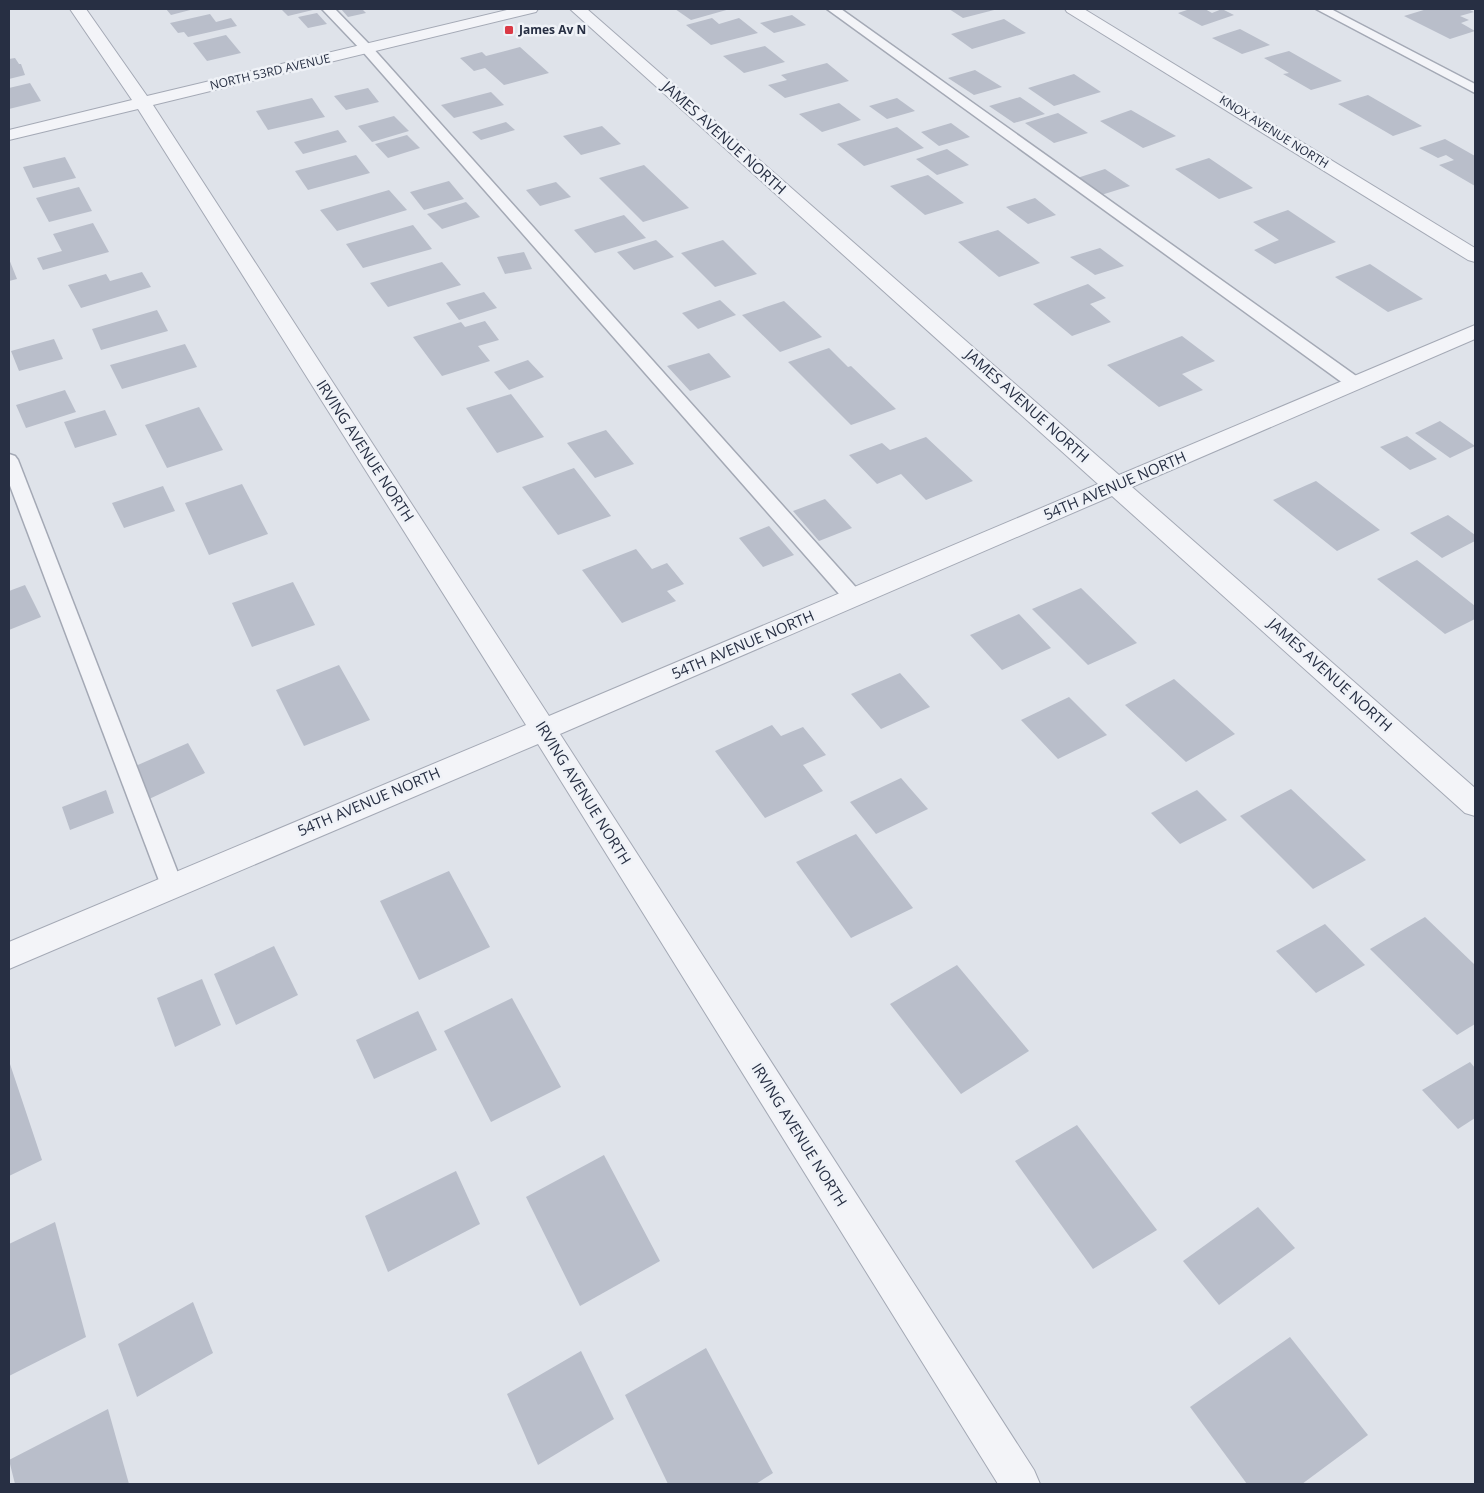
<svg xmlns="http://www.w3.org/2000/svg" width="1484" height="1493" font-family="'Open Sans',sans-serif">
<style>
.building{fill:#b9beca}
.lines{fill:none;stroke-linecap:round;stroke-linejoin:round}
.lane-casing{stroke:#a4a9b5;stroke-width:3}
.street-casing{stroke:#a4a9b5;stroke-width:2}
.lane{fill:#f3f4f8;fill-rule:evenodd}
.street{fill:#f3f4f8;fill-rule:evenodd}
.poi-dot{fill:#da3945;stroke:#eff2f7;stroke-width:2}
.labels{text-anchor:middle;stroke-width:5;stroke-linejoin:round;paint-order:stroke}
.far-poi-label{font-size:12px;font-weight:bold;fill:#272f43;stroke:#eff2f7;text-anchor:start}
.far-street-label{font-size:12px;fill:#272f43;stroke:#eff2f7}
.street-label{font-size:15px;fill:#272f43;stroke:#eff2f7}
</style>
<rect width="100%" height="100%" fill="#dfe3ea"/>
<g class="building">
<path d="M166,9H194L171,15Z"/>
<path d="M281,9H317L288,16Z"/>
<path d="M341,9H362L366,13L348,17Z"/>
<path d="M675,9H730L691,20Z"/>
<path d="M949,9H998L963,18Z"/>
<path d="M1190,9H1205L1212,13L1222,9L1234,15L1202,26L1178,13Z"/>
<path d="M1427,9H1468L1474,12L1460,16L1469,20L1461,23L1475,31L1450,39L1404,16Z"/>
<path d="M317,13L327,24L308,28L298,17Z"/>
<path d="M210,14L216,22L231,18L237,26L188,37L184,32L178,33L170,23Z"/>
<path d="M792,15L806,25L774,33L760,23Z"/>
<path d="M712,18L719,24L739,18L758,33L711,45L686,25Z"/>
<path d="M1004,19L1026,33L972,49L951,34Z"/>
<path d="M1240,29L1270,45L1242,54L1212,38Z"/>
<path d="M226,35L241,53L207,61L193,43Z"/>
<path d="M765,46L785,62L744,73L723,56Z"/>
<path d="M520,47L549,73L504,85L485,68L474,71L460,58L482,52L486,56Z"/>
<path d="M1289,51L1342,81L1311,90L1283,74L1289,73L1264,58Z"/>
<path d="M15,58L19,64H21L25,75L9,79V59Z"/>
<path d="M827,63L849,81L785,98L768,85L787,80L781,75Z"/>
<path d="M975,70L1002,87L974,95L948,78Z"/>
<path d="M1074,74L1101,92L1054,106L1028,88Z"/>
<path d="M30,83L41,101L9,109V88Z"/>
<path d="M368,88L379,102L346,110L334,96Z"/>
<path d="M491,92L504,105L454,118L441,105Z"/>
<path d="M1368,95L1422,126L1393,136L1338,104Z"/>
<path d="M1020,97L1045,114L1014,123L989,106Z"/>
<path d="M312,98L325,117L268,130L256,111Z"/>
<path d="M897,98L915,111L887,119L869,106Z"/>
<path d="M839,103L861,120L822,132L799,114Z"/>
<path d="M1131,110L1176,136L1143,148L1100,121Z"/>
<path d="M1058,113L1088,133L1054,143L1025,123Z"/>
<path d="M394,116L409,131L372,142L358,126Z"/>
<path d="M506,122L515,130L481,140L472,132Z"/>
<path d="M951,123L970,137L939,146L921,132Z"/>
<path d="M602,126L621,144L581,155L563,136Z"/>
<path d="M897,127L924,148L864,166L837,144Z"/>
<path d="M338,130L347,142L303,154L294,142Z"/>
<path d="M407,135L420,148L388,158L375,144Z"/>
<path d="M1445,139L1475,156V186L1439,165L1454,160L1446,155L1438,158L1419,148Z"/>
<path d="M947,149L969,165L937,175L916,159Z"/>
<path d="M356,155L370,173L308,190L295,171Z"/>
<path d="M65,157L76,178L33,188L23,167Z"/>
<path d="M1209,158L1253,188L1219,199L1175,169Z"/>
<path d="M644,165L689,208L643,222L599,178Z"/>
<path d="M1105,169L1130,186L1098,196L1074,179Z"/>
<path d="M928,175L964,203L925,215L890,186Z"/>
<path d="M449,181L464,199L424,210L410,192Z"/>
<path d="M556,182L571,197L540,206L526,190Z"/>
<path d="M79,187L92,211L49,222L36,198Z"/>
<path d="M389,190L407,210L337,231L320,210Z"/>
<path d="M1035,198L1056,215L1028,224L1006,207Z"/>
<path d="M466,202L480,217L442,229L427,214Z"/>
<path d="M1288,210L1336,242L1275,264L1254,250L1279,240L1253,222Z"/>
<path d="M624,215L646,238L595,253L574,230Z"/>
<path d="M93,223L109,252L43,270L37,258L62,251L53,234Z"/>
<path d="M413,225L432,249L363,268L346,244Z"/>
<path d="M998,230L1040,263L999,277L958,242Z"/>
<path d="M656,240L674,257L634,270L617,252Z"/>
<path d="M723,240L757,274L715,287L681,253Z"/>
<path d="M1100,248L1124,266L1095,275L1070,257Z"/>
<path d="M524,252L532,269L505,274L497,257Z"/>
<path d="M9,259L17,279L9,281Z"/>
<path d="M442,262L461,285L388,307L370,283Z"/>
<path d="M1370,264L1423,299L1388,312L1335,277Z"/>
<path d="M142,272L151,287L81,308L68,285L106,274L110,281Z"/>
<path d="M1088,284L1106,298L1090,304L1111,322L1072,336L1033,304Z"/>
<path d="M484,292L497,308L459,320L446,303Z"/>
<path d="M720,300L736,315L698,329L682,313Z"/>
<path d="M784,301L822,337L780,352L742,315Z"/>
<path d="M157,310L168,331L101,350L92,329Z"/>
<path d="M485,321L499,340L478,346L490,361L442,376L413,337L461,322L465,327Z"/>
<path d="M1182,336L1215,361L1182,374L1203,390L1159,407L1107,365Z"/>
<path d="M54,339L63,359L19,371L11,351Z"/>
<path d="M185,344L197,367L122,389L110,365Z"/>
<path d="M829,348L848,367L851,366L896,409L851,425L788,362Z"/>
<path d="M709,353L731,377L690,391L667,366Z"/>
<path d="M528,360L544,377L509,390L494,372Z"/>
<path d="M65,390L76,412L26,428L16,405Z"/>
<path d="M511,394L544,437L497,453L466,408Z"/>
<path d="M199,407L223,450L167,468L145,425Z"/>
<path d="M105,410L117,435L75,448L64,422Z"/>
<path d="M1440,421L1475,446L1450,458L1415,433Z"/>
<path d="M606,430L634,464L595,478L567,443Z"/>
<path d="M1407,436L1437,459L1410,470L1380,447Z"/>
<path d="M926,437L973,481L926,500L901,474L877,484L849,455L882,443L890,450Z"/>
<path d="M574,468L611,516L558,535L522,487Z"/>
<path d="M1316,481L1380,530L1337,551L1273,500Z"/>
<path d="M242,484L268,534L209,555L185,503Z"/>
<path d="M163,486L175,511L124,528L112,503Z"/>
<path d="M825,499L852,528L819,541L793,511Z"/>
<path d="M1448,515L1475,535V541L1442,558L1410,533Z"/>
<path d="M769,526L794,555L763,567L739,538Z"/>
<path d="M636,549L652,569L667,563L684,584L667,591L676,601L622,623L582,570Z"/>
<path d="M1417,560L1475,606V619L1445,634L1377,579Z"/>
<path d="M293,582L315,625L252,647L232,603Z"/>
<path d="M25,585L41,617L9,630V591Z"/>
<path d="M1081,588L1137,643L1088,665L1032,609Z"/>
<path d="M1019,614L1051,648L1002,670L970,635Z"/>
<path d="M339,665L370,720L304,746L276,690Z"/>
<path d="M900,673L930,707L881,729L851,694Z"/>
<path d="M1174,679L1235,734L1186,762L1125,705Z"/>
<path d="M1069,697L1107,735L1058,759L1021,720Z"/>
<path d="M772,725L781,736L803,727L826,755L803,765L823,791L765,818L715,751Z"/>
<path d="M188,743L205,773L147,800L131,768Z"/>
<path d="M901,778L928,809L876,834L850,802Z"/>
<path d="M1291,789L1366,860L1313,889L1240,816Z"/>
<path d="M106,790L114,813L70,830L62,807Z"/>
<path d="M1197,790L1227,820L1180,844L1151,813Z"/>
<path d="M856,834L913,908L851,938L796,862Z"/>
<path d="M449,871L490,947L419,980L380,901Z"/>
<path d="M1425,917L1475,965V1024L1457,1035L1370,949Z"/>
<path d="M1325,924L1365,965L1316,993L1276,951Z"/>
<path d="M274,946L298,995L236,1025L214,974Z"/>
<path d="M957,965L1029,1051L961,1094L890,1004Z"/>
<path d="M202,979L221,1025L175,1047L157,998Z"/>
<path d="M512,998L561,1087L491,1122L444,1031Z"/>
<path d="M418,1011L437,1050L374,1079L356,1040Z"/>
<path d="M9,1061L42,1160L9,1176Z"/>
<path d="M1470,1062L1475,1068V1118L1458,1129L1422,1090Z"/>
<path d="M1077,1125L1157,1230L1093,1269L1015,1161Z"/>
<path d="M604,1155L660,1261L580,1306L526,1197Z"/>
<path d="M456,1171L480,1224L388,1272L365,1216Z"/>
<path d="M1258,1207L1295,1248L1219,1305L1183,1261Z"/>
<path d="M55,1222L86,1337L9,1376V1244Z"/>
<path d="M193,1302L213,1353L137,1397L118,1344Z"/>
<path d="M1290,1337L1368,1435L1302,1484H1247L1190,1407Z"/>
<path d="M706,1348L773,1473L756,1484H668L625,1395Z"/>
<path d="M581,1351L614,1419L538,1465L507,1394Z"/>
<path d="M108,1409L129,1484H15L9,1460Z"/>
</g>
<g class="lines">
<g class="lane-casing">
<g id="lane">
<path d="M322,9H335L371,46L861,593L864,598L861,603L854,605L847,603L363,52Z"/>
<path d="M827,9H841L1359,378L1361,382L1359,386H1347Z"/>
<path d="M1316,9H1331L1475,84V93Z"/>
<path d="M9,454L15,456L18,460L183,886L180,893L172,896L164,893L161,886L9,483Z"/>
</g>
</g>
<g class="street-casing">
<g id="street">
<path d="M70,9H86L147,96L511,9H538L536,12L153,105L549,716L1098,484L570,9H587L1119,475L1475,325V339L1132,487L1475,788V816L1465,813L1112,496L560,734L1034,1470L1040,1484H998L538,744L9,969V942L526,725L138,109L9,140V130L132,100Z"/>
<path d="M1065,9H1084L1475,248V262L1468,260L1067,12Z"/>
</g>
</g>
<use href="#lane" class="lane"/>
<use href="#street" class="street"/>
</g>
<rect class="poi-dot" x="504" y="25" width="10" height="10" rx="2.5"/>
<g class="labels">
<g class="far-poi-label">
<text x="519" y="34">James Av N</text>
</g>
<g class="far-street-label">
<text transform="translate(270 72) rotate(-13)" y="4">NORTH 53RD AVENUE</text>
<text transform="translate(1274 132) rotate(32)" y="4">KNOX AVENUE NORTH</text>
</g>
<g class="street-label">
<text transform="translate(724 138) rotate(42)" y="5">JAMES AVENUE NORTH</text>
<text transform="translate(1027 406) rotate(42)" y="5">JAMES AVENUE NORTH</text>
<text transform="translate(365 451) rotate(57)" y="5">IRVING AVENUE NORTH</text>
<text transform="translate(1115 486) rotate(-23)" y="5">54TH AVENUE NORTH</text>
<text transform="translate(743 645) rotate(-23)" y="5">54TH AVENUE NORTH</text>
<text transform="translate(1330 675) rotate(42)" y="5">JAMES AVENUE NORTH</text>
<text transform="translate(583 793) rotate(58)" y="5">IRVING AVENUE NORTH</text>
<text transform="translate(369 802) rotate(-23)" y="5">54TH AVENUE NORTH</text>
<text transform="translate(799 1135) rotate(58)" y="5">IRVING AVENUE NORTH</text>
</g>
</g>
<rect width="1484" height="1493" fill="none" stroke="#272f43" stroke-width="20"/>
</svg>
